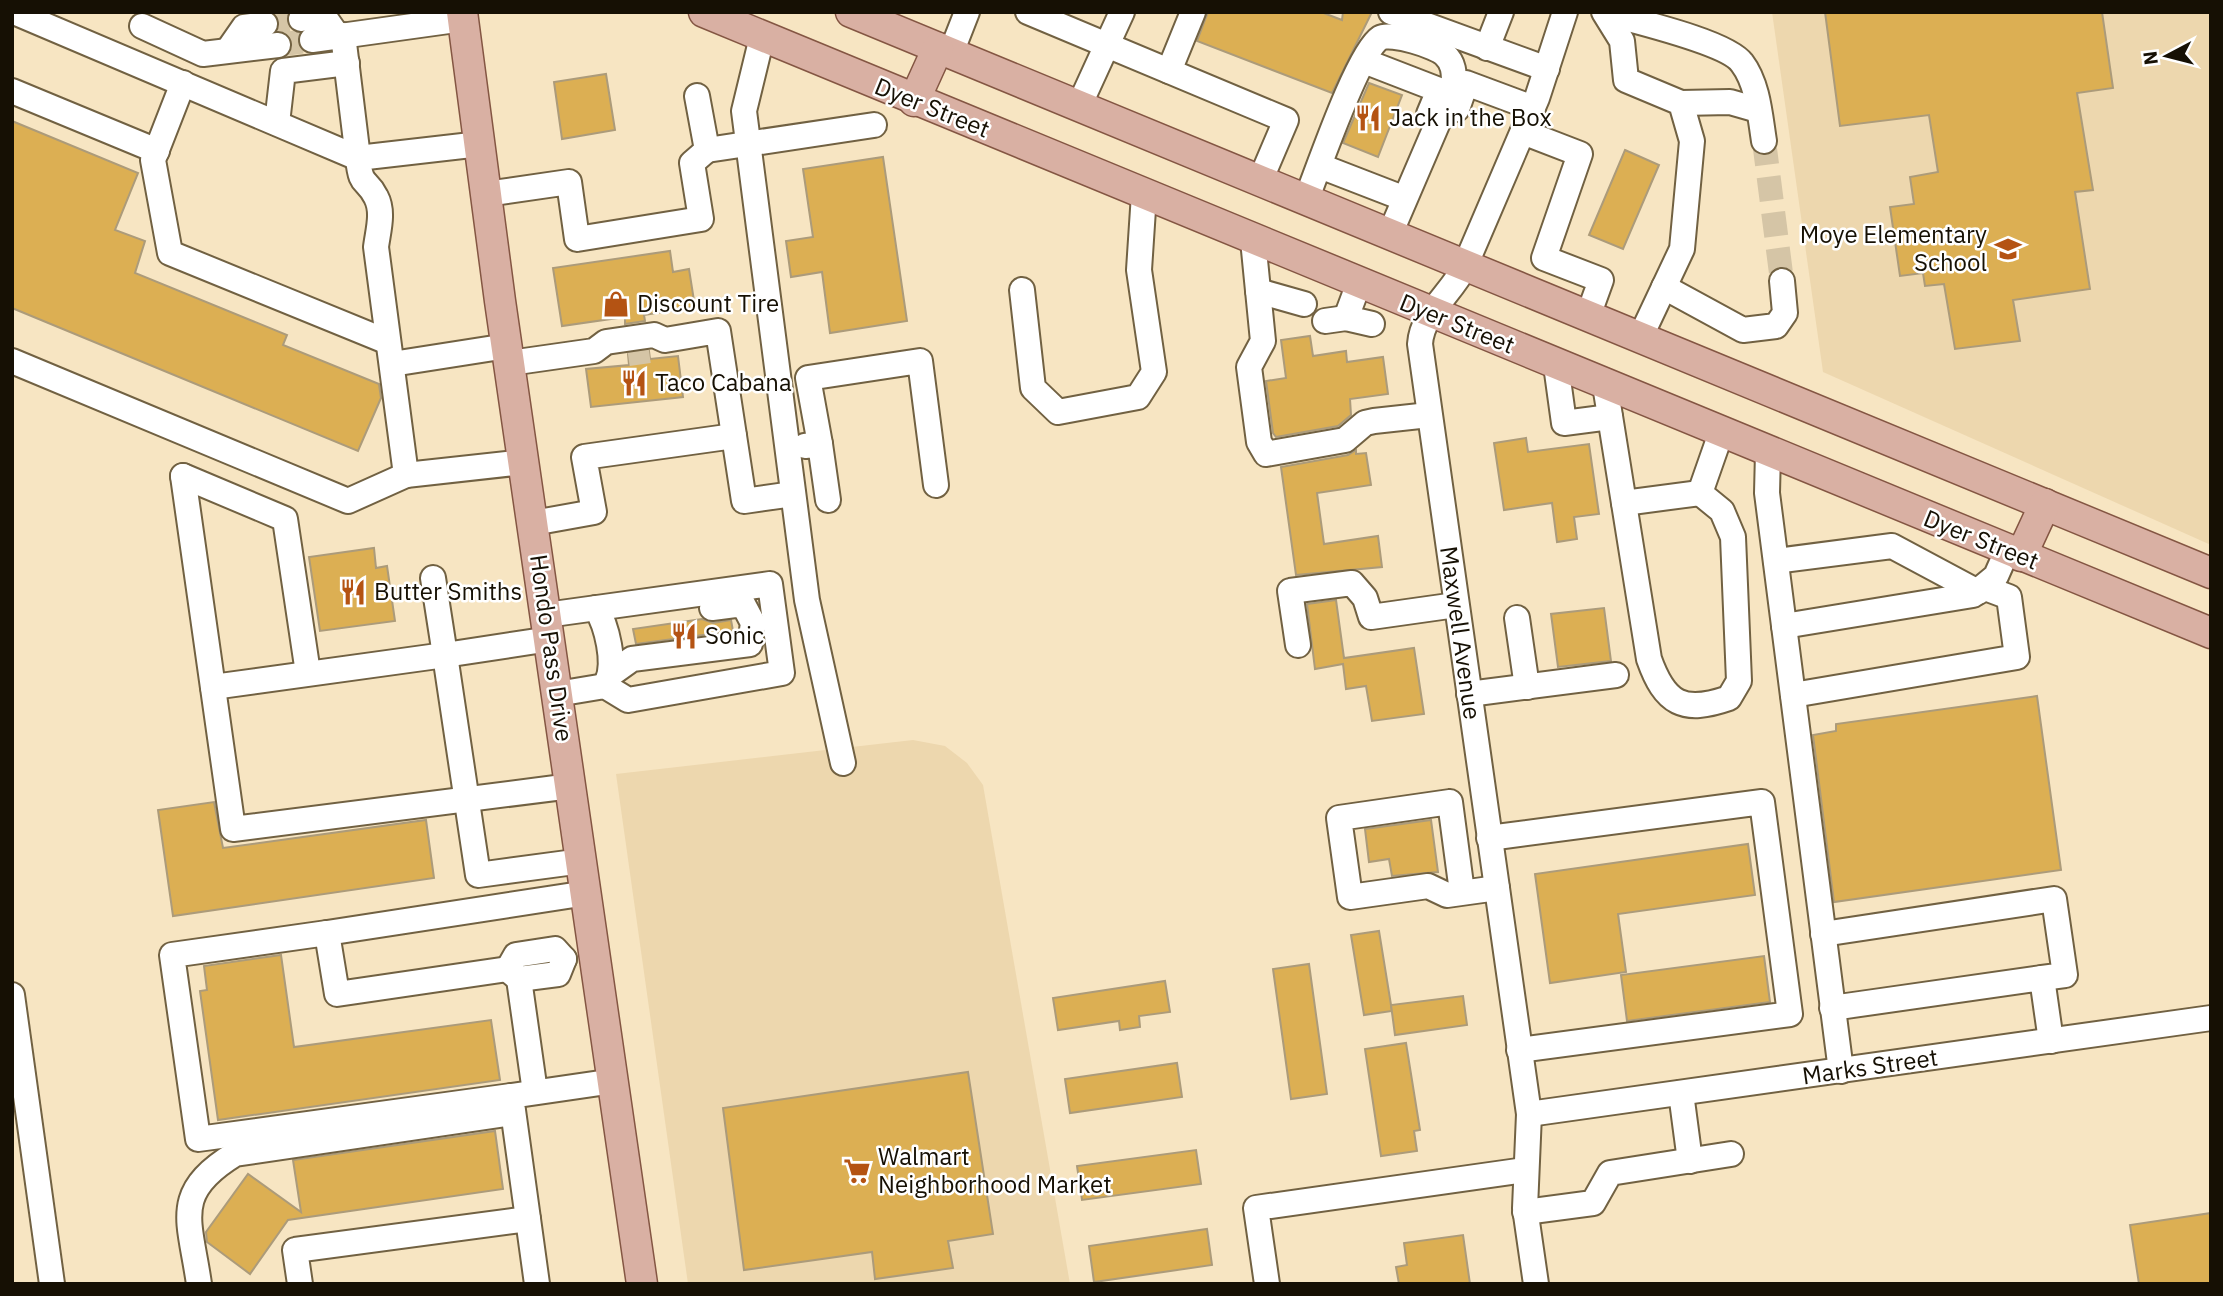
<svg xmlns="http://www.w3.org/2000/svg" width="2223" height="1296" font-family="'IBM Plex Sans',sans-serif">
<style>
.built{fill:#edd7ae}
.building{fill:#dcaf53;stroke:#ac9b7a;stroke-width:2}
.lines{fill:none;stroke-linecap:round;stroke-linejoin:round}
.minor-tunnel{stroke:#d5c5a6;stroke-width:24;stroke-dasharray:24 12;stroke-linecap:butt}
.minor-casing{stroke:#716142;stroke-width:28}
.major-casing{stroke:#845643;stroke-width:33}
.minor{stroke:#fff;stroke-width:24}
.major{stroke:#d9b0a3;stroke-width:30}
.labels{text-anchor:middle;stroke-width:5;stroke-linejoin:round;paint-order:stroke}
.street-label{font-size:24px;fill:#161004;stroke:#fff}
.poi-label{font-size:24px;fill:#161004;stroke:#fff;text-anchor:start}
</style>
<rect width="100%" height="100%" fill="#f7e5c2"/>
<g class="built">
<path d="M1772,12H2211V545L1823,372Z"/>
<path d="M913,740L945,746L967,763L983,785L1070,1284H688L616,774Z"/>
</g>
<g class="building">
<path d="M1208,12H1321L1342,20L1343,12H1372L1332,93L1197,41Z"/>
<path d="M1825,12H2102L2113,88L2077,93L2093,190L2075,192L2090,289L2013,300L2020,341L1955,349L1944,284L1925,286L1923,273L1900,276L1890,207L1914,204L1910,177L1938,172L1929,115L1840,126Z"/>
<path d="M606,74L615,130L562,139L554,82Z"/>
<path d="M1369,83L1402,95L1378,157L1343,143Z"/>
<path d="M12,121L138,173L115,230L145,241L135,273L287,335L283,345L379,384L381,398L358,451L12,308Z"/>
<path d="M1625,150L1659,165L1623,249L1589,235Z"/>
<path d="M883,157L907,321L830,333L822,272L791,277L786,241L813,237L803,169Z"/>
<path d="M670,251L673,272L689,269L695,307L644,315L645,321L625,324V317L562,326L553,268Z"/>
<path d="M1310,336L1313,356L1346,351L1347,362L1383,357L1388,394L1350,399L1351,415L1338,426L1276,437L1273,433L1266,381L1286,378L1281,340Z"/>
<path d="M649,351L650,359L678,356L683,397L591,407L586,369L629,365L628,354Z"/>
<path d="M1526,438L1528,452L1589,444L1599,514L1574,517L1577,539L1557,542L1552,503L1504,510L1494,443Z"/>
<path d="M1356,450V454L1366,453L1371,485L1317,493L1324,544L1378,536L1382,567L1296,575L1281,467L1348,455Z"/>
<path d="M374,548L376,568L387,566L395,621L320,631L309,557Z"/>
<path d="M1336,600L1344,658L1414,648L1424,714L1372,721L1366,686L1346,689L1343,664L1315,669L1307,604Z"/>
<path d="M1604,608L1611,661L1558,667L1551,614Z"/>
<path d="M702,619L713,623L731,620L733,631L636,644L633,629Z"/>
<path d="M2037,696L2061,870L1834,902L1813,735L1836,731V724Z"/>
<path d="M214,802L223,848L426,820L434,878L173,916L158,810Z"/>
<path d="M1431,820L1438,872L1392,876L1389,859L1369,862L1365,829Z"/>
<path d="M1748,844L1755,895L1618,914L1626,972L1550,983L1535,874Z"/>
<path d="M1379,931L1392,1011L1364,1015L1351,935Z"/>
<path d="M281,955L294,1047L491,1020L500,1080L218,1120L200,991L207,990L204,966Z"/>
<path d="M1764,956L1770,1002L1627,1021L1621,975Z"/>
<path d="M1309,964L1327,1094L1291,1099L1273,969Z"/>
<path d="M1165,981L1170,1012L1139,1016L1140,1027L1120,1030L1119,1021L1058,1030L1053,998Z"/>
<path d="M1463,996L1467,1025L1395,1035L1391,1005Z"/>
<path d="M1406,1043L1420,1130L1414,1131L1417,1151L1381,1156L1365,1049Z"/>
<path d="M1177,1063L1182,1097L1070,1113L1065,1079Z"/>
<path d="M968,1072L993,1234L948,1241L953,1268L875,1279L872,1252L744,1270L723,1108Z"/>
<path d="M495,1131L503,1189L288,1220L250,1274L207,1242L206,1232L248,1174L301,1212L293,1160Z"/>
<path d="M1196,1150L1201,1184L1082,1200L1077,1166Z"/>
<path d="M2211,1213V1284H2139L2130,1225Z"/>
<path d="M1207,1229L1212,1265L1094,1282L1089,1246Z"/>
<path d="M1463,1235L1470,1284H1399L1396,1267L1407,1265L1404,1243Z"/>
</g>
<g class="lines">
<g class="minor-tunnel">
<path d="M265,24L301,19"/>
<path d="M278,45L312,40"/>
<path d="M1764,141L1782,281"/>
<path d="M628,354L649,351"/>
</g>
<g class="minor-casing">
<g id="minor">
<path d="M14,12L358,158L343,35"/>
<path d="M1028,12L1286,120L1260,181"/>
<path d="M1391,12L1547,69"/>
<path d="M1604,12L1622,41L1626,80L1681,103L1692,141L1682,249L1640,338"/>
<path d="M1606,13C1634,21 1727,42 1742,63C1758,84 1760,116 1764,141"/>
<path d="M301,19L323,15L337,35"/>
<path d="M142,26L203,54L278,45"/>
<path d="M762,37L744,111L807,600L843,763"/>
<path d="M312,40L463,19"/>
<path d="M1487,48L1501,12"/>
<path d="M228,50L244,27L265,24"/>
<path d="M951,53L967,12"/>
<path d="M1364,61L1439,90L1429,114"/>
<path d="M1169,71L1193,12"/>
<path d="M183,83L153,160L170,253L388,342"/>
<path d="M12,91L157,151"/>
<path d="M697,96L707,150L874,125"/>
<path d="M1681,103L1730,102L1758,110"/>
<path d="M1079,106L1122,12"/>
<path d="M1457,109L1466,83L1533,108"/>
<path d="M277,123L283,71L347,63"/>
<path d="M1523,132L1580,154L1544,258L1601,280L1588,316"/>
<path d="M480,144L358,158C361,189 366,177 376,197C384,212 378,231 376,247L406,475L524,462"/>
<path d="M1320,166L1395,195"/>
<path d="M486,194L569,182L577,239L701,219L692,163L707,150"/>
<path d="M1306,200C1318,170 1358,52 1380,38C1391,32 1437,46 1445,55C1454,63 1454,73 1454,85L1390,234"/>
<path d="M1253,240L1263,341L1249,367L1259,442L1266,454L1345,440L1365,423L1374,421L1429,415"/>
<path d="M1359,283L1346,318L1372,324"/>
<path d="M1664,287L1743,330L1776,326L1785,313L1782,281"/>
<path d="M1022,290L1033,388L1058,412L1138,397L1154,372L1139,270L1144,194"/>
<path d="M1258,291L1304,304"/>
<path d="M1325,321L1346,318"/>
<path d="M12,361L348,501L406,475"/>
<path d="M510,363L594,351L606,342L654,335L665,340L718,331L744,501L793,494"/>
<path d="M392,364L507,346"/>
<path d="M1556,365L1564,423L1610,417"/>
<path d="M1605,385L1649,659C1665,704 1683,714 1729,698L1739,681L1733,537L1722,511L1700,493L1721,433"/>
<path d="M820,444L808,378L920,361L936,485"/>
<path d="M805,446L820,444L828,500"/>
<path d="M1768,452L1767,493L1841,1071"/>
<path d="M183,476L233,829L571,786"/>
<path d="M183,476L285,519L308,673"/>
<path d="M1624,503L1700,493"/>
<path d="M533,523L594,512L584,457L734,436"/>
<path d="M1776,561L1892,546L1978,592"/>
<path d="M596,608C607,626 616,663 607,682"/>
<path d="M546,615L770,584L782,673L628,700L605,686L557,694"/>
<path d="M1517,618L1527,687"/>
<path d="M1784,626L1973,595L1996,576L2007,551"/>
<path d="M550,639L445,655L478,875L582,861"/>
<path d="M1298,645L1290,591L1352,583L1365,598L1371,617L1456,605"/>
<path d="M611,674L632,659L750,644L753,623L743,604L712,608"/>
<path d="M213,687L445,655L433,578"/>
<path d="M1469,694L1616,675"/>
<path d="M1793,695L2017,657L2009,597L1985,588"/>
<path d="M1489,838L1762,802L1790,1014L1519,1050"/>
<path d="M1462,892L1450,802L1339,818L1350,897L1428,886L1447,895L1497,888"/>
<path d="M327,933L172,955L198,1139L511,1096"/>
<path d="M1823,934L2054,899L2065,975L2042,978"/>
<path d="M508,969L337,994L327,933L587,893"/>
<path d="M508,969L516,955L555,949L564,959"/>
<path d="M508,970L519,979L558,974L564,959"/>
<path d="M519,979L535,1092"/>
<path d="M12,995L52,1284"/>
<path d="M1832,1008L2042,978L2051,1041"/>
<path d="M1681,1093L1690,1161"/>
<path d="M1529,1114L2211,1018"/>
<path d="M1525,1212L1593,1203L1610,1173L1731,1154"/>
<path d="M199,1284C190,1220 171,1193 235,1154L513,1113"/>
<path d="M300,1284L295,1250L528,1219"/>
<path d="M537,1284L511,1096L614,1081"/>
<path d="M1267,1284L1256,1208L1525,1170"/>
<path d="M1536,1284L1525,1208L1529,1114L1420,344C1422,313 1452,293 1465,266L1537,98L1565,12"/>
</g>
</g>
<g class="major-casing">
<g id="major">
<path d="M462,12L500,301L642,1284"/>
<path d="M704,12L2211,633"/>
<path d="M851,12L2211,573"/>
<path d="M914,101L938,48"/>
<path d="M2021,556L2045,504"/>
</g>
</g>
<use href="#minor" class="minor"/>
<use href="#major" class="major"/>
</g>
<defs>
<g id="restaurant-bare" transform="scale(2.1)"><path d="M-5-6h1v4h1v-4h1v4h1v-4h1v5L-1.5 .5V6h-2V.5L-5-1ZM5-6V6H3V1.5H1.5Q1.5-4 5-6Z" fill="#b45313" stroke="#fff" stroke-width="2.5" paint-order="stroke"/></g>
<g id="school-bare" transform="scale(2.1)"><path d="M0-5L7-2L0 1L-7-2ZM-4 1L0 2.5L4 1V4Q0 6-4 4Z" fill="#b45313" stroke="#fff" stroke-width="2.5" paint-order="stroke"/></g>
<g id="shop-bare" transform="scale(2.1)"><path d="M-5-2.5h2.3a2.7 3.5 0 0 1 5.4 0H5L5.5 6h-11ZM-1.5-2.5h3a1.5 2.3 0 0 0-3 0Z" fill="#b45313" stroke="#fff" stroke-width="2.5" paint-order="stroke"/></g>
<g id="supermarket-bare" transform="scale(2.1)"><path d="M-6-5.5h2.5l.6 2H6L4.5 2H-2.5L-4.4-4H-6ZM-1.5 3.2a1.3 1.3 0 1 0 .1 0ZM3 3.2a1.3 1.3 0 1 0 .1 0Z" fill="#b45313" stroke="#fff" stroke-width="2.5" paint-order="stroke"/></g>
</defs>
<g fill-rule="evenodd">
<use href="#restaurant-bare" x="1368" y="118"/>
<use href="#school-bare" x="2008" y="249"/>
<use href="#shop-bare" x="616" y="304"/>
<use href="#restaurant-bare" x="634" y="383"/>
<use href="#restaurant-bare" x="353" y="592"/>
<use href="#restaurant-bare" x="684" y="636"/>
<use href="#supermarket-bare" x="857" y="1171"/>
</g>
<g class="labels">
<g class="street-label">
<text transform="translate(932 108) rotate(22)" y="8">Dyer Street</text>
<text transform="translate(1457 324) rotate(22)" y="8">Dyer Street</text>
<text transform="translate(1981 540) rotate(22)" y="8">Dyer Street</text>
<text transform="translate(1460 633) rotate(82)" y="8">Maxwell Avenue</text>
<text transform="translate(551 648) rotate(82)" y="8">Hondo Pass Drive</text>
<text transform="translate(1870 1067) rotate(-8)" y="8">Marks Street</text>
</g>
<g class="poi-label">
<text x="1389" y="126">Jack in the Box</text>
<text x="1987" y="243" text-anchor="end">Moye Elementary<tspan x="1987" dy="28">School</tspan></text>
<text x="637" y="312">Discount Tire</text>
<text x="655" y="391">Taco Cabana</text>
<text x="374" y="600">Butter Smiths</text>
<text x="705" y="644">Sonic</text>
<text x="878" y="1165">Walmart<tspan x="878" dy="28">Neighborhood Market</tspan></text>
</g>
</g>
<rect width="2223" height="1296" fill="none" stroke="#161004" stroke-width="28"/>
<g transform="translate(2167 56) rotate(263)" stroke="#ffffff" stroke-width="5" paint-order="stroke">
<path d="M0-5L12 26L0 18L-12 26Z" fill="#161004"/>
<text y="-10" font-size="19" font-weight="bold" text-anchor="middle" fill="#161004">N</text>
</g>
</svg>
